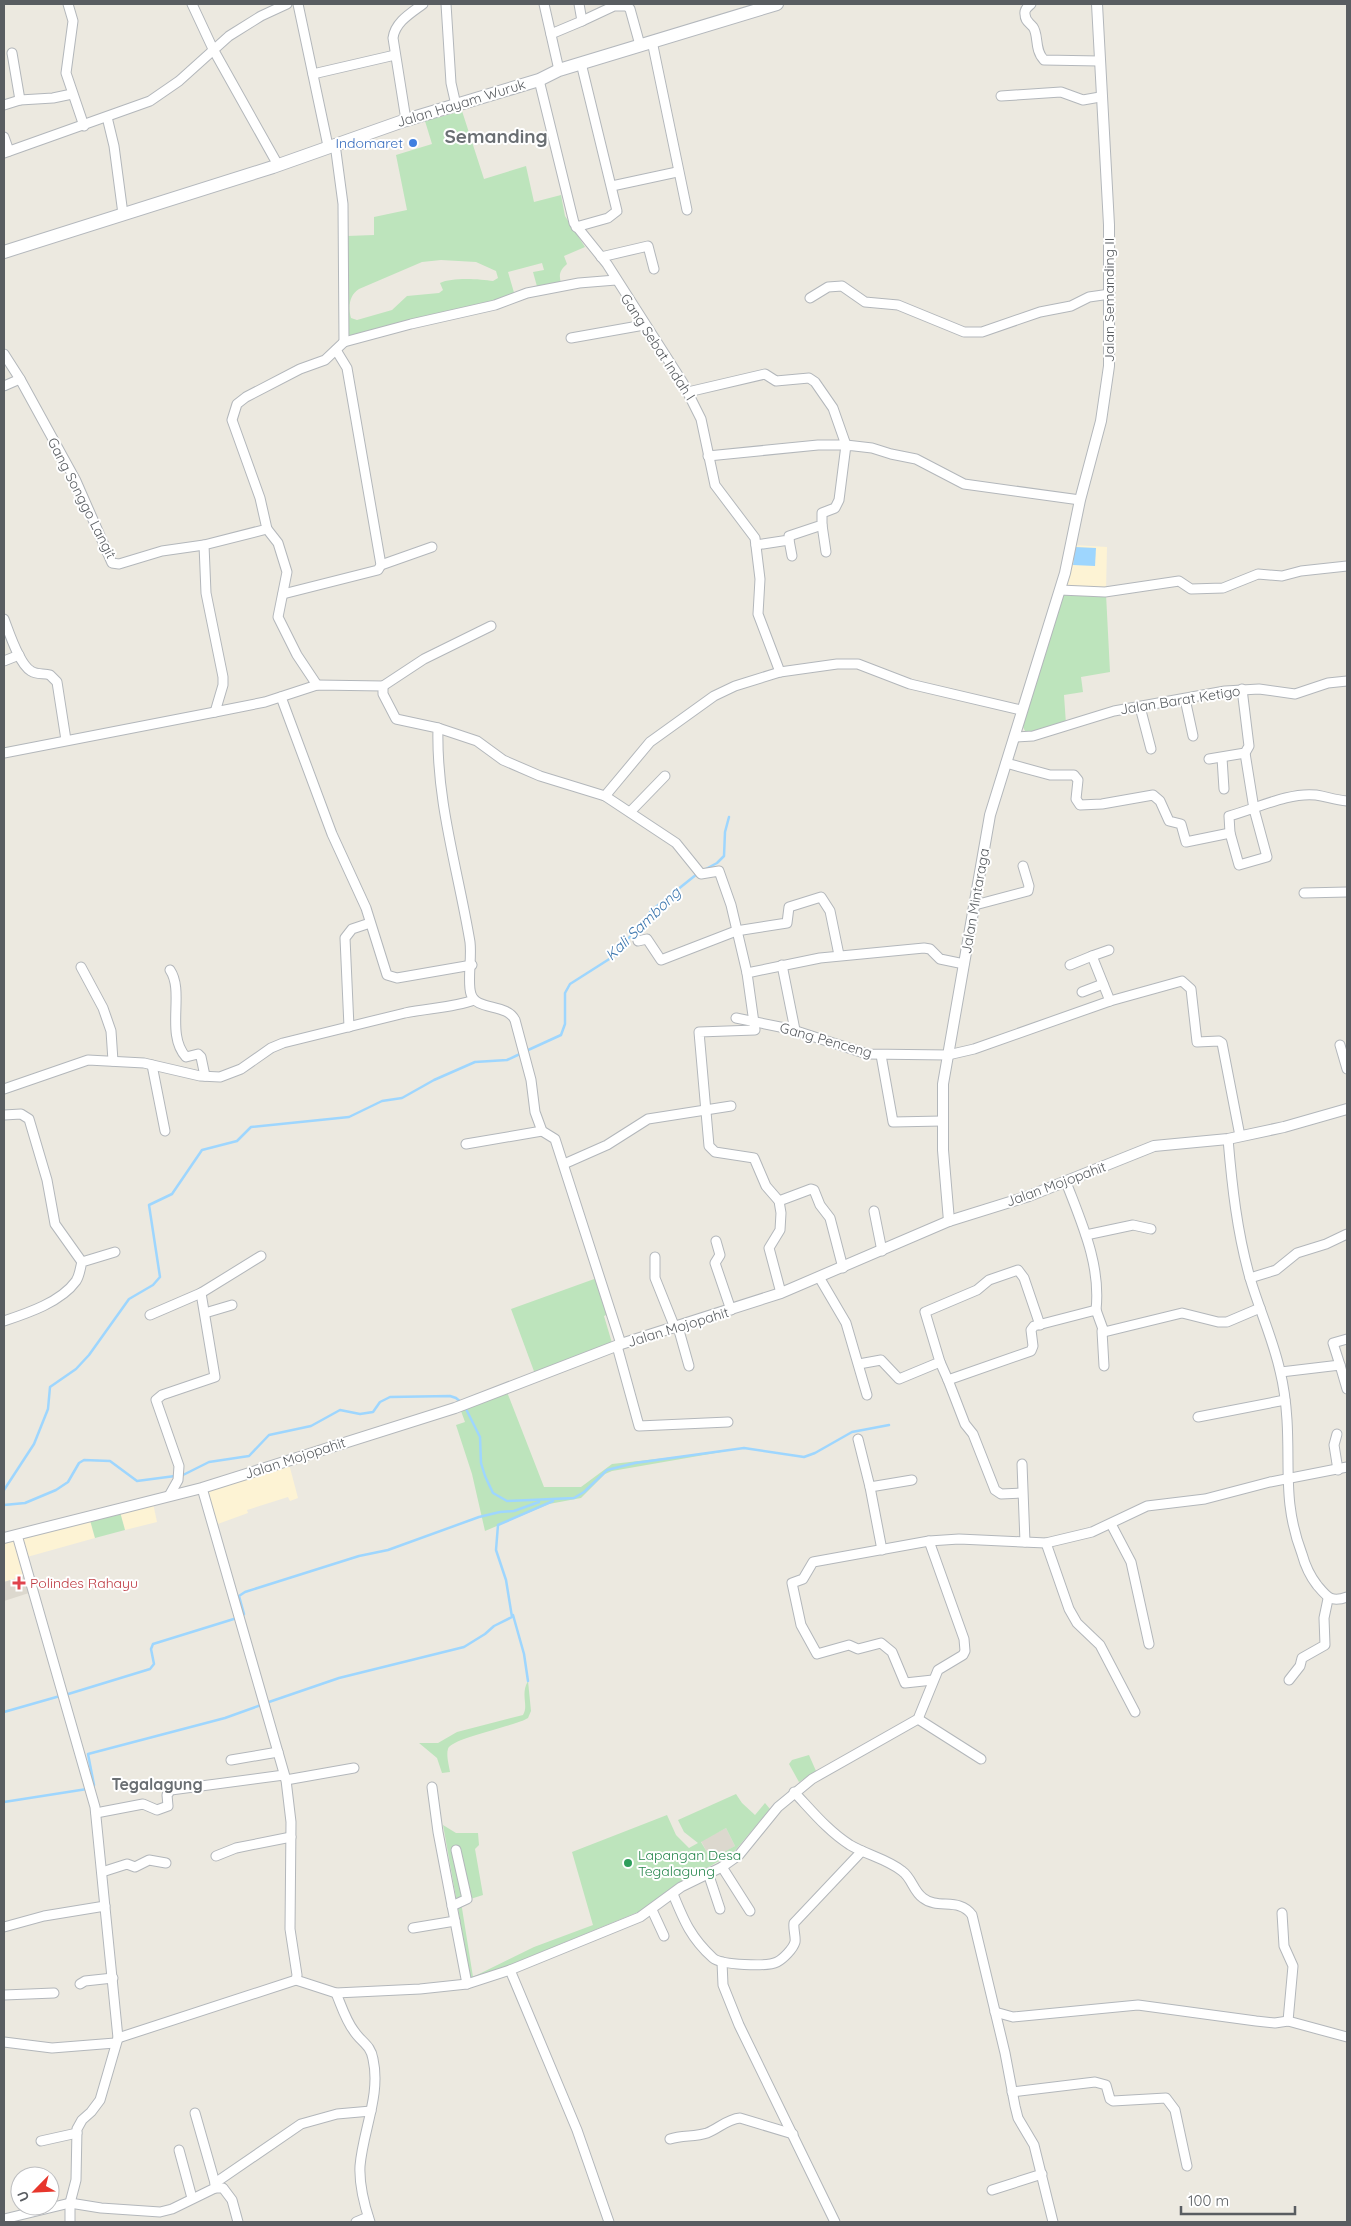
<svg xmlns="http://www.w3.org/2000/svg" width="1351" height="2226" font-family="Quicksand,sans-serif">
<style>
.commercial{fill:#fdf3d4}
.education{fill:#dcd8ce}
.green{fill:#bde4bc;fill-rule:evenodd}
.water{fill:#9ed6fe}
.lines{fill:none;stroke-linecap:round;stroke-linejoin:round}
.stream{stroke:#9ed6fe;stroke-width:2.5}
.minor-casing{stroke:#b3b7bb;stroke-width:11}
.tertiary-casing{stroke:#b3b7bb;stroke-width:12}
.secondary-casing{stroke:#b4b8bd;stroke-width:14}
.minor{stroke:#fff;stroke-width:9}
.tertiary{stroke:#fff;stroke-width:10}
.secondary{stroke:#fff;stroke-width:12}
.shop-dot{fill:#3f7fe0;stroke:#fff;stroke-width:2}
.health-dot{fill:#e0444e;stroke:#fff;stroke-width:2}
.leisure-dot{fill:#2e9e5b;stroke:#fff;stroke-width:2}
.labels{text-anchor:middle;stroke-width:4;stroke-linejoin:round;paint-order:stroke}
.street-label{font-size:14px;fill:#595d61;stroke:#fff}
.shop-label{font-size:14px;fill:#366cbe;stroke:#fff;text-anchor:end}
.health-label{font-size:14px;fill:#be3a42;stroke:#fff;text-anchor:start}
.leisure-label{font-size:14px;fill:#27864d;stroke:#fff;text-anchor:start}
.water-label{font-size:15px;font-style:italic;fill:#3d77ae;stroke:#fff}
.quarter-label{font-size:16px;font-weight:bold;fill:#6a6f73;stroke:#fff}
.district-label{font-size:19px;font-weight:bold;fill:#6a6f73;stroke:#fff}
</style>
<rect width="100%" height="100%" fill="#ece9e0"/>
<g class="commercial">
<path d="M1074,545L1107,547L1106,590L1064,589Z"/>
<path d="M289,1464L298,1498L290,1501L288,1497L247,1510L248,1513L215,1525L207,1491Z"/>
<path d="M153,1503L157,1522L125,1530L120,1512Z"/>
<path d="M90,1520L95,1538L27,1557L21,1538Z"/>
<path d="M13,1540L24,1576L4,1582V1543Z"/>
</g>
<g class="education">
<path d="M24,1576L29,1593L4,1601V1582Z"/>
<path d="M726,1828L735,1846L711,1860L701,1841Z"/>
</g>
<g class="green">
<path d="M462,111L484,179L526,166L534,202L561,195L565,216L585,247L564,256L567,264C558,272 559,276 562,287L538,290L533,272L544,270L542,263L508,272L515,296L347,339V236L374,235V217L407,210L396,155L432,144L425,121ZM441,260L476,262L496,271L498,278L493,281C480,279 452,277 440,283L443,290L439,293L407,296L392,310L357,320L351,318C348,308 349,295 359,289L422,262Z"/>
<path d="M1062,593L1106,594L1110,672L1081,677L1083,692L1064,695L1066,724L1037,734L1026,733L1023,727Z"/>
<path d="M597,1278L608,1314L604,1316L612,1343L535,1374L511,1309Z"/>
<path d="M507,1392L544,1487H581L612,1464L727,1451L612,1471L605,1474L581,1498L549,1504L485,1531L472,1474L456,1425L465,1422L461,1411Z"/>
<path d="M120,1512L125,1530L95,1538L90,1520Z"/>
<path d="M528,1681L531,1711L528,1718C516,1726 450,1738 448,1749C446,1755 449,1766 450,1772L442,1773L437,1758L419,1743H438L457,1732L523,1715C529,1705 520,1695 528,1681Z"/>
<path d="M809,1755L816,1771L799,1782L789,1764L792,1760Z"/>
<path d="M736,1794L742,1803L755,1815L765,1803L770,1809L733,1853L674,1887L643,1910L471,1981L443,1825L456,1833H478L479,1845L475,1849L483,1895L461,1902L473,1977L534,1947L593,1925L572,1852L667,1815L676,1835L689,1848L698,1843L684,1832L678,1820ZM726,1828L735,1846L711,1859L701,1842Z"/>
</g>
<path class="water" d="M1075,547L1096,548L1095,566L1073,565Z"/>
<g class="lines">
<g class="stream">
<path d="M704,870L717,863L724,856L725,832L729,817"/>
<path d="M526,1051L561,1035L565,1024V993L570,984L614,956L652,910L697,874"/>
<path d="M465,1407L480,1437L481,1463L485,1476L493,1493L507,1501L574,1498L584,1492L607,1470L635,1463L744,1448L804,1457L815,1453L852,1432L889,1425"/>
<path d="M181,1476L209,1462L249,1456L269,1435L311,1426L340,1410L360,1414L373,1412L380,1402L390,1397L450,1396L456,1398L462,1403"/>
<path d="M4,1490L34,1444L48,1409L50,1387L76,1369L89,1355L129,1299L153,1285L160,1277L149,1205L172,1194L202,1150L237,1141L251,1127L349,1117L382,1101L402,1098L434,1080L475,1062L507,1060L522,1053"/>
<path d="M4,1505L25,1503L56,1490L68,1482L79,1463L84,1460L110,1461L137,1481L175,1476"/>
<path d="M513,1615L524,1654L528,1681"/>
<path d="M242,1616L244,1614L239,1596L245,1592L359,1556L388,1550L479,1517L500,1512L514,1511L539,1502"/>
<path d="M65,1695L150,1669L154,1664L151,1649L153,1644L237,1618"/>
<path d="M266,1703L339,1678L464,1647L485,1634L494,1626L512,1617L506,1580L496,1550L498,1525L553,1501"/>
<path d="M4,1712L60,1696"/>
<path d="M92,1788L94,1785L88,1754L225,1718L261,1705"/>
<path d="M4,1802L87,1789"/>
</g>
<g class="minor-casing">
<g id="minor">
<path d="M68,4L73,21L66,73L84,126"/>
<path d="M192,4L213,49L278,165"/>
<path d="M298,4L328,146"/>
<path d="M446,4L451,83L456,105"/>
<path d="M544,4L559,70"/>
<path d="M1031,4C1028,7 1024,9 1025,14C1025,21 1029,22 1033,27C1039,35 1034,50 1044,60L1099,61"/>
<path d="M582,21L614,6H627L630,9L640,45"/>
<path d="M551,34L582,21L579,4"/>
<path d="M652,41L687,210"/>
<path d="M313,74L395,55"/>
<path d="M539,80L574,223L607,264L683,383L701,419L715,485L755,538L760,579L758,614L780,672"/>
<path d="M1001,96L1061,92L1083,100L1100,97"/>
<path d="M20,100L53,98L72,94"/>
<path d="M4,105L20,100L12,53"/>
<path d="M107,117L114,146L123,214"/>
<path d="M406,120L393,38C395,22 411,13 423,4"/>
<path d="M4,137L9,151"/>
<path d="M335,144L343,204L344,342"/>
<path d="M4,153L150,101L179,81L229,36L261,16L287,4"/>
<path d="M612,186L677,172"/>
<path d="M576,227L608,218L617,211L581,63"/>
<path d="M601,257L648,246L654,269"/>
<path d="M616,280L579,283L527,293L495,305L411,324L344,342L325,360L300,369L246,397L237,404L232,420L260,498L267,529L204,545L206,593L223,677V685L215,712L265,702L317,685L383,686V694L396,719L438,728C436,801 458,870 470,942C472,958 467,983 471,994C476,1011 507,1003 515,1020L531,1080L535,1112L542,1131L555,1139L621,1344"/>
<path d="M810,298L828,287L842,286L865,302L898,305L964,332H982L1040,312L1071,306L1089,297L1110,294"/>
<path d="M571,338L644,325"/>
<path d="M4,354L20,379L76,481L112,563L119,564L162,551L204,545"/>
<path d="M4,386L20,379"/>
<path d="M688,392L765,374L776,381L809,378L815,382L833,408L846,445H818L708,456"/>
<path d="M822,525L826,552"/>
<path d="M267,529L278,543L287,572L278,617L297,655L317,685"/>
<path d="M789,540L792,556"/>
<path d="M756,545L789,540V536L822,525V513L835,508L839,500L846,445L872,448L891,454L916,459L964,484L1080,500"/>
<path d="M381,565L432,547"/>
<path d="M1060,590L1105,592L1179,581L1191,589L1223,588L1258,574L1282,576L1301,571L1347,566"/>
<path d="M283,594L378,570L381,565L347,368L336,350"/>
<path d="M4,619C9,632 19,664 31,671C37,675 44,673 50,675L57,682L66,740"/>
<path d="M4,661L19,655"/>
<path d="M383,686L424,659L491,626"/>
<path d="M281,697L332,834L366,908L387,975L397,978L472,965"/>
<path d="M1185,699L1193,736"/>
<path d="M1140,707L1151,749"/>
<path d="M438,728L477,741L503,760L540,776L605,796L676,843L701,874L719,871L731,905L747,973"/>
<path d="M1015,737L1033,736L1114,711L1225,691L1259,689L1295,694L1328,683L1347,681"/>
<path d="M4,753L215,712"/>
<path d="M1245,753L1254,809L1267,857L1239,865L1230,833L1229,816C1256,809 1288,792 1316,795C1328,797 1335,800 1347,801"/>
<path d="M1222,758L1224,789"/>
<path d="M1209,759L1245,753L1249,746L1242,689"/>
<path d="M1006,763L1050,775H1074L1078,780L1076,799L1080,805L1102,804L1153,795L1160,801L1169,821L1181,824L1186,842L1230,833"/>
<path d="M605,796L650,742L714,696L735,686L780,672L837,664H858L910,684L1021,710"/>
<path d="M630,812L665,776"/>
<path d="M1304,893L1347,892"/>
<path d="M975,905L1028,891L1029,886L1023,866"/>
<path d="M638,941L647,939L661,960L736,931L787,923L789,907L821,897L830,911L839,955"/>
<path d="M1109,950L1092,956L1110,1001"/>
<path d="M782,965L795,1030"/>
<path d="M1070,965L1092,956"/>
<path d="M81,967L103,1008L111,1031L113,1061"/>
<path d="M170,970C185,992 165,1034 186,1057L198,1054L201,1057L205,1076"/>
<path d="M1082,992L1103,984"/>
<path d="M736,1018L790,1029L867,1054L948,1055L974,1049L1110,1001L1182,981L1191,989L1197,1042L1219,1041L1222,1043L1240,1136"/>
<path d="M349,1027L345,938L352,929L370,923"/>
<path d="M1340,1045L1347,1069"/>
<path d="M881,1055L893,1122L942,1121"/>
<path d="M152,1065L165,1131"/>
<path d="M4,1089L88,1060L144,1063L200,1076L220,1077L241,1069L271,1048L283,1043L405,1013C428,1008 452,1008 474,1000"/>
<path d="M4,1115L21,1114L29,1119L47,1180L55,1224L82,1262"/>
<path d="M1228,1139C1232,1186 1237,1232 1250,1278C1259,1309 1273,1339 1280,1371C1284,1387 1286,1404 1287,1420C1290,1470 1283,1504 1302,1554C1305,1565 1310,1576 1317,1585C1327,1597 1331,1603 1347,1597"/>
<path d="M466,1144L542,1131"/>
<path d="M564,1164L607,1145L648,1119L731,1106"/>
<path d="M1066,1182C1082,1224 1101,1265 1096,1310"/>
<path d="M779,1201L811,1189L814,1190L820,1205L830,1218L843,1268"/>
<path d="M874,1211L882,1251"/>
<path d="M1086,1235L1133,1225L1151,1229"/>
<path d="M716,1241L720,1255L715,1263L731,1310"/>
<path d="M655,1257V1278L675,1328"/>
<path d="M819,1277L846,1323L867,1395"/>
<path d="M1250,1278L1276,1270L1297,1253L1326,1244L1347,1234"/>
<path d="M781,1293L769,1248L780,1230L781,1213L779,1201L766,1186L754,1158L715,1152L709,1146L699,1032L755,1030L747,973L820,958L924,948L930,949L940,959L964,964"/>
<path d="M205,1313L232,1305"/>
<path d="M150,1315L201,1293L261,1256"/>
<path d="M4,1321C28,1313 61,1302 76,1281C80,1275 80,1268 82,1262L115,1252"/>
<path d="M678,1327L689,1366"/>
<path d="M1102,1331L1104,1366"/>
<path d="M617,1346L639,1426L728,1422"/>
<path d="M940,1362L948,1380L1031,1351L1033,1346L1031,1330L1034,1326L1096,1310L1104,1332L1182,1313L1218,1322H1227L1260,1308"/>
<path d="M859,1364L881,1360L899,1379L940,1362L925,1312L977,1290L989,1280L1018,1270L1024,1278L1040,1325"/>
<path d="M1340,1365L1333,1343L1347,1339"/>
<path d="M1281,1372L1340,1365L1347,1389"/>
<path d="M948,1380L965,1424L973,1434L995,1490L1001,1494L1022,1493"/>
<path d="M1198,1417L1285,1400"/>
<path d="M1337,1434L1334,1445L1338,1470"/>
<path d="M858,1439L870,1487L882,1550"/>
<path d="M1022,1464L1025,1542"/>
<path d="M870,1487L912,1480"/>
<path d="M169,1496L178,1480L179,1466L156,1400L162,1395L215,1377L201,1293"/>
<path d="M1111,1524L1131,1562L1149,1644"/>
<path d="M17,1535L95,1807L118,2038L100,2100L91,2112L82,2120L77,2129L76,2180L70,2203V2222"/>
<path d="M1046,1543L1069,1609L1077,1623L1100,1645L1135,1712"/>
<path d="M933,1680L905,1683L892,1652L881,1643L858,1649L849,1645L817,1654L801,1625L792,1583L803,1579L813,1562L929,1541L959,1539L1046,1543L1092,1532L1147,1506L1205,1499L1270,1482L1347,1467"/>
<path d="M1289,1680L1300,1666L1302,1658L1325,1645L1324,1618L1328,1599"/>
<path d="M918,1719L981,1759"/>
<path d="M231,1760L278,1752"/>
<path d="M286,1780L354,1768"/>
<path d="M432,1787L438,1832L467,1984"/>
<path d="M794,1792C812,1811 828,1831 850,1845C867,1855 887,1859 902,1871C912,1878 913,1891 923,1898C938,1910 959,1897 972,1915L1005,2053L1015,2106L1018,2118L1034,2145L1053,2222"/>
<path d="M96,1813L143,1804L157,1810L168,1806L167,1795L171,1790L284,1775"/>
<path d="M216,1856L236,1848L291,1837"/>
<path d="M722,1867L750,1911"/>
<path d="M102,1872L127,1864L135,1867L149,1860L166,1863"/>
<path d="M708,1873L720,1909"/>
<path d="M673,1894C684,1921 691,1938 713,1958C721,1965 767,1967 777,1962C783,1959 793,1949 795,1942C796,1937 793,1929 794,1923L862,1851"/>
<path d="M452,1906L467,1899L456,1850"/>
<path d="M652,1910L664,1936"/>
<path d="M1282,1913L1284,1946L1293,1966L1288,2021"/>
<path d="M4,1927L44,1916L105,1906"/>
<path d="M413,1928L455,1921"/>
<path d="M722,1962L723,1985L739,2025L835,2222"/>
<path d="M510,1970L577,2130L609,2222"/>
<path d="M296,1980L336,1993L420,1989L467,1984L510,1970L640,1917L681,1887L722,1867L739,1855L778,1807L812,1779L918,1719L938,1670L963,1655L965,1651L964,1639L929,1541"/>
<path d="M80,1984L85,1981L113,1978"/>
<path d="M336,1993C341,2005 346,2021 354,2031C361,2042 371,2045 373,2059C381,2095 363,2130 360,2166C359,2185 364,2204 370,2222"/>
<path d="M4,1995L54,1993"/>
<path d="M995,2012L1013,2017L1138,2005L1256,2021L1275,2023L1288,2021L1347,2037"/>
<path d="M118,2038L296,1980L297,1975L290,1929L291,1822L286,1780L202,1488"/>
<path d="M4,2042L52,2048L115,2043"/>
<path d="M1012,2092L1095,2082L1106,2085L1110,2099L1113,2101L1166,2098L1175,2110L1187,2166"/>
<path d="M195,2113L215,2183"/>
<path d="M670,2139C682,2135 695,2137 707,2133C718,2129 727,2119 740,2118L793,2134"/>
<path d="M41,2141L77,2133"/>
<path d="M179,2150L192,2198"/>
<path d="M215,2188H223L232,2200L238,2222"/>
<path d="M992,2190L1042,2174"/>
<path d="M4,2219L70,2203L101,2208L160,2212L172,2209L215,2188V2183L301,2124L337,2114L371,2111"/>
<path d="M356,2222L368,2217"/>
</g>
</g>
<g class="tertiary-casing">
<g id="tertiary">
<path d="M949,1221L943,1150V1084L990,815L1065,573L1080,500L1101,421L1109,366V225L1097,4"/>
<path d="M4,1538L202,1488L455,1408L621,1344L781,1293L949,1221L1029,1196L1154,1146L1228,1139L1284,1127L1347,1109"/>
</g>
</g>
<g class="secondary-casing">
<path id="secondary" d="M4,252L273,167L406,120L539,80L559,70L777,4"/>
</g>
<use href="#minor" class="minor"/>
<use href="#tertiary" class="tertiary"/>
<use href="#secondary" class="secondary"/>
</g>
<circle class="shop-dot" cx="413" cy="143" r="5"/>
<path class="health-dot" d="M16.5 1575.5h5v5h5v5h-5v5h-5v-5h-5v-5h5z"/>
<circle class="leisure-dot" cx="628" cy="1863" r="5"/>
<g class="labels">
<g class="street-label">
<text transform="translate(461 103) rotate(-17)" y="5">Jalan Hayam Wuruk</text>
<text transform="translate(1109 300) rotate(-90)" y="5">Jalan Semanding II</text>
<text transform="translate(658 347) rotate(57)" y="5">Gang Sebat Indah I</text>
<text transform="translate(82 498) rotate(63)" y="5">Gang Songgo Langit</text>
<text transform="translate(1180 700) rotate(-9)" y="5">Jalan Barat Ketigo</text>
<text transform="translate(975 901) rotate(-80)" y="5">Jalan Mintaraga</text>
<text transform="translate(826 1040) rotate(16)" y="5">Gang Penceng</text>
<text transform="translate(1056 1184) rotate(-20)" y="5">Jalan Mojopahit</text>
<text transform="translate(678 1327) rotate(-17)" y="5">Jalan Mojopahit</text>
<text transform="translate(295 1458) rotate(-18)" y="5">Jalan Mojopahit</text>
</g>
<g class="shop-label">
<text x="403" y="148">Indomaret</text>
</g>
<g class="health-label">
<text x="30" y="1588">Polindes Rahayu</text>
</g>
<g class="leisure-label">
<text x="638" y="1860">Lapangan Desa<tspan x="638" dy="16">Tegalagung</tspan></text>
</g>
<g class="water-label">
<text transform="translate(643 924) rotate(-44)" y="5">Kali Sambong</text>
</g>
<g class="quarter-label">
<text x="157" y="1790">Tegalagung</text>
</g>
<g class="district-label">
<text x="496" y="143">Semanding</text>
</g>
</g>
<rect width="1351" height="2226" fill="none" stroke="#595d61" stroke-width="10"/>
<g transform="translate(35 2191) rotate(246)"><circle r="24" fill="#ffffff" stroke="#bdbec0"/>
<path d="M0-4L9 19L0 12L-9 19Z" fill="#e7362c"/>
<text y="-8" font-size="14" font-weight="bold" text-anchor="middle" fill="#595d61">U</text>
</g>
<path d="M1181 2206v8h114v-8" fill="none" stroke="#595d61" stroke-width="2.5"/>
<text x="1188" y="2206" font-size="15" fill="#595d61" stroke="#ffffff" stroke-width="4" paint-order="stroke">100 m</text>
</svg>
